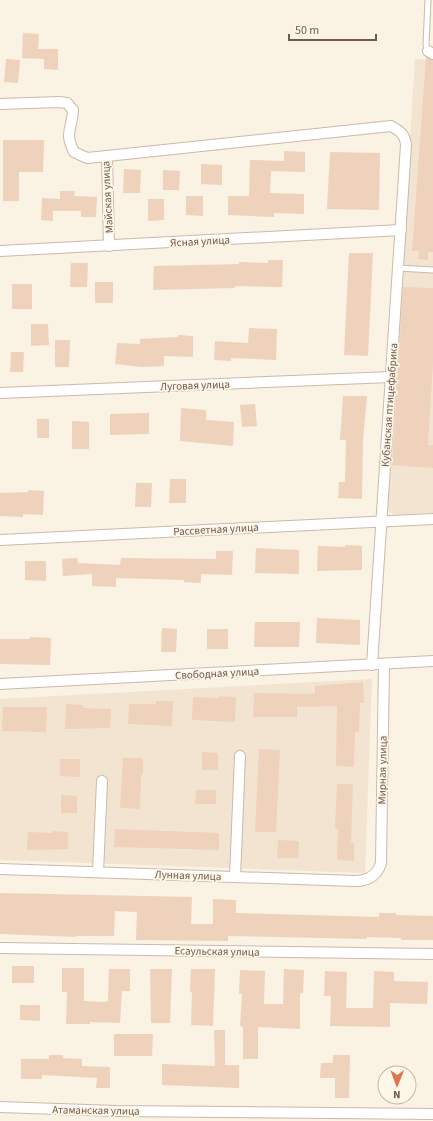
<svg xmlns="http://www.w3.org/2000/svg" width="433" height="1121" font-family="'Source Sans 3',sans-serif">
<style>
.residential{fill:#f2e4d1}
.building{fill:#eed2bc}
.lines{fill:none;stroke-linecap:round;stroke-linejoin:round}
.lane-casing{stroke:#cabaaa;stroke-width:7}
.street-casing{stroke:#cabaaa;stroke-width:12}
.lane{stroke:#fff;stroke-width:5}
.street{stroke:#fff;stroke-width:10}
.labels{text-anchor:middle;stroke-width:3.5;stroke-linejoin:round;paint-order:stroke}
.street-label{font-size:11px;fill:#705a4a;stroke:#fef6e8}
</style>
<rect width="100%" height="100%" fill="#faf2e2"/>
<g class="residential">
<path d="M415,59L433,60V513L393,515L387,509Z"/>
<path d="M372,679L365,873L0,860V699Z"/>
</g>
<g class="building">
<path d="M23,33L39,34L38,49H58V70L44,69V59L22,58Z"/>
<path d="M426,57L433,60V252H428V260L418,259L419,251H412Z"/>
<path d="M6,59L20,60L18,83L4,82Z"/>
<path d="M3,140H44L43,172H19V201H3Z"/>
<path d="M284,151L305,152V172L271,171L270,193L304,194V214L274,213V217L228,215V196H249L250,160L284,161Z"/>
<path d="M330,152L380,153L379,210L327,209Z"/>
<path d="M201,164L222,165V185L201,184Z"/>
<path d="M124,169L141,170L140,193H123Z"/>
<path d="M163,170L180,171L179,190H163Z"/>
<path d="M60,191H75L74,196L97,197L96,217H81V211H53V221L41,220L42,198L60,199Z"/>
<path d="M186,196H203V216L186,215Z"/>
<path d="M148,199H164V220L148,221Z"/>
<path d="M349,253H373L368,356L344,355Z"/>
<path d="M268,260H283L282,287L235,286V288L153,290L154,266L239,264V262L268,263Z"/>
<path d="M71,263H88L87,287H70Z"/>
<rect x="95" y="282" width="18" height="21"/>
<rect x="12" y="284" width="20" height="25"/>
<path d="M403,287L433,288V362L428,445H433V468L392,465Z"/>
<path d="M31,324H48L49,345L31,346Z"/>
<path d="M249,328L277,329L276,360L231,358V361L214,360L215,341L248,343Z"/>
<path d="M178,335L193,336V357L164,356V366L141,367L115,364L117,343L140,344V339L178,337Z"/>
<path d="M55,340H70L69,367H55Z"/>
<path d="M11,352H24L23,372H10Z"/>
<path d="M343,396H367L363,441L362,499L338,498L339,482H345L346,440H340Z"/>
<path d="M255,404L257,426L242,427L240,405Z"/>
<path d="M181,408L206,410V420L234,422L233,446L180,441Z"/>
<path d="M149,413V434L110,435V414Z"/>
<rect x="37" y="419" width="12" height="19"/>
<path d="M72,421L89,422V449H72Z"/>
<path d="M170,479H186V503H169Z"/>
<path d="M136,483H152L151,507H135Z"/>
<path d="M28,490L44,491L43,515L23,514V517L0,516V493L28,492Z"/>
<path d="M345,545L362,546V570L317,571L318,546L345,547Z"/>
<path d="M256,548L299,550V574L255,573Z"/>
<path d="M216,551H233L232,575L201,574V583L184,582V580L116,578V587L92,586V574L63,576L62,559L77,558L78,563L120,565L121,558L216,559Z"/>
<path d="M25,561H46V581L25,580Z"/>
<path d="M317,618L360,620V645L316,643Z"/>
<path d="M255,622H300L299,647H254Z"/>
<path d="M162,628L177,629L176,652H161Z"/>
<rect x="207" y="629" width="21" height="20"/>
<path d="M30,637L51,638L50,665L0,664V639H30Z"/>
<path d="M363,682L364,703H360L359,732H355L354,767L336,766L337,706L297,707V717H253L254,693L315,694V686Z"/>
<path d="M219,696L236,697L235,722L192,720L193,697L219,698Z"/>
<path d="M156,701H173L172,726L128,724L129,704H156Z"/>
<path d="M66,704L83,705V708L111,709L110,728L65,729Z"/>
<path d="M3,707H47L46,732L2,731Z"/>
<path d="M259,749L280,750L276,832H255Z"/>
<path d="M202,752L218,753V770H202Z"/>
<path d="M123,758H143V775H141L140,809L120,808Z"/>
<path d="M60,759H80V777L60,776Z"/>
<path d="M337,784H353L351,843H354V861L337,860L338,829H335Z"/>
<path d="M196,790H216V804H195Z"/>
<path d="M61,795L77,796V813H61Z"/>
<path d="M115,829L219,833V850L114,847Z"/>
<path d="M53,831L68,832V849L27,850L28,832L53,833Z"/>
<path d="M278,840L299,841L298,858H277Z"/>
<path d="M0,893L192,897L191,924H213V899L236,900V913L379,917V913H396V915L433,916V940H401V938L367,937V939L228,936V941L136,940L137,912L115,911L114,936H76V937L0,934Z"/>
<rect x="12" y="966" width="22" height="17"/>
<path d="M62,968H84V1001L104,1002L108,1001L109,969H130V991H122L120,1023L90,1022V1024H66L67,992H62Z"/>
<path d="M150,969H172L170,1023H151Z"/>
<path d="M191,969H215L213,1026L191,1025L192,992H190Z"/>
<path d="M284,969L304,970L303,993H300V1029L258,1027V1059H243V1027L240,1026L242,994H239L240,970L265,971L264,1004H283Z"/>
<path d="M325,971L347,972L346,1008H373L374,971L394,972V981L428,982L427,1004L390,1003V1027L330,1026L331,996H324Z"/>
<path d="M20,1005H40V1021L20,1020Z"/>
<path d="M214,1030H225V1065H239V1088L162,1085V1064L215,1066Z"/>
<path d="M114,1034H153L152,1056H114Z"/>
<path d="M49,1055H63V1058L82,1059V1066L110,1067V1088H96L97,1078L42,1075V1079H21V1059H49Z"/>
<path d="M333,1055H350L349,1098H335V1078H320L321,1063H333Z"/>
</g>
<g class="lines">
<g class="lane-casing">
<g id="lane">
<path d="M428,0L426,45L428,51"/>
<path d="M398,268L433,270"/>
</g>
</g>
<g class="street-casing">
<g id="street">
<path d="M428,51L433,54"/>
<path d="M0,104L59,102L67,103L73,110C72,130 64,132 74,152L87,158L107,156L109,246"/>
<path d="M107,156L391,126C400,131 405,134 406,145L372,665"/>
<path d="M0,251L401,230"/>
<path d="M0,393L391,377"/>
<path d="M0,540L433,519"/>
<path d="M0,684L433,661"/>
<path d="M0,869L355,881C368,881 377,876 381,863L384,664"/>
<path d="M98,872L102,781"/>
<path d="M235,877L240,756"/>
<path d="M0,948L433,954"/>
<path d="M0,1107L116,1111L433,1114"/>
</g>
</g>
<use href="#lane" class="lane"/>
<use href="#street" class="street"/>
</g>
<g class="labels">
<g class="street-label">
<text transform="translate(107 197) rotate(-93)" y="4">Майская улица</text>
<text transform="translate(200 241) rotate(-3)" y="4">Ясная улица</text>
<text transform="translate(195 385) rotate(-2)" y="4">Луговая улица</text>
<text transform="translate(389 405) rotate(-86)" y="4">Кубанская птицефабрика</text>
<text transform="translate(216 529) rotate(-3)" y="4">Рассветная улица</text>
<text transform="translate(217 673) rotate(-3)" y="4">Свободная улица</text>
<text transform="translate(382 770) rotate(-89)" y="4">Мирная улица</text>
<text transform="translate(188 875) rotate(2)" y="4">Лунная улица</text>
<text transform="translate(217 951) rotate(1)" y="4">Есаульская улица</text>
<text transform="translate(96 1110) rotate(1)" y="4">Атаманская улица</text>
</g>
</g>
<g transform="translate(397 1085) rotate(181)"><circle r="19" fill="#fef6e8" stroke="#c5b8a9"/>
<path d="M0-3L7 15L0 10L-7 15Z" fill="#dd754e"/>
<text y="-6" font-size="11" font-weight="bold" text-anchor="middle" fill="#705a4a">N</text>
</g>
<path d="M289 34v6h87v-6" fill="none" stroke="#705a4a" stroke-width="2"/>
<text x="295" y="34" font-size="12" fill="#705a4a" stroke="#fef6e8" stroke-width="3" paint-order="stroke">50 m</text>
</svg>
